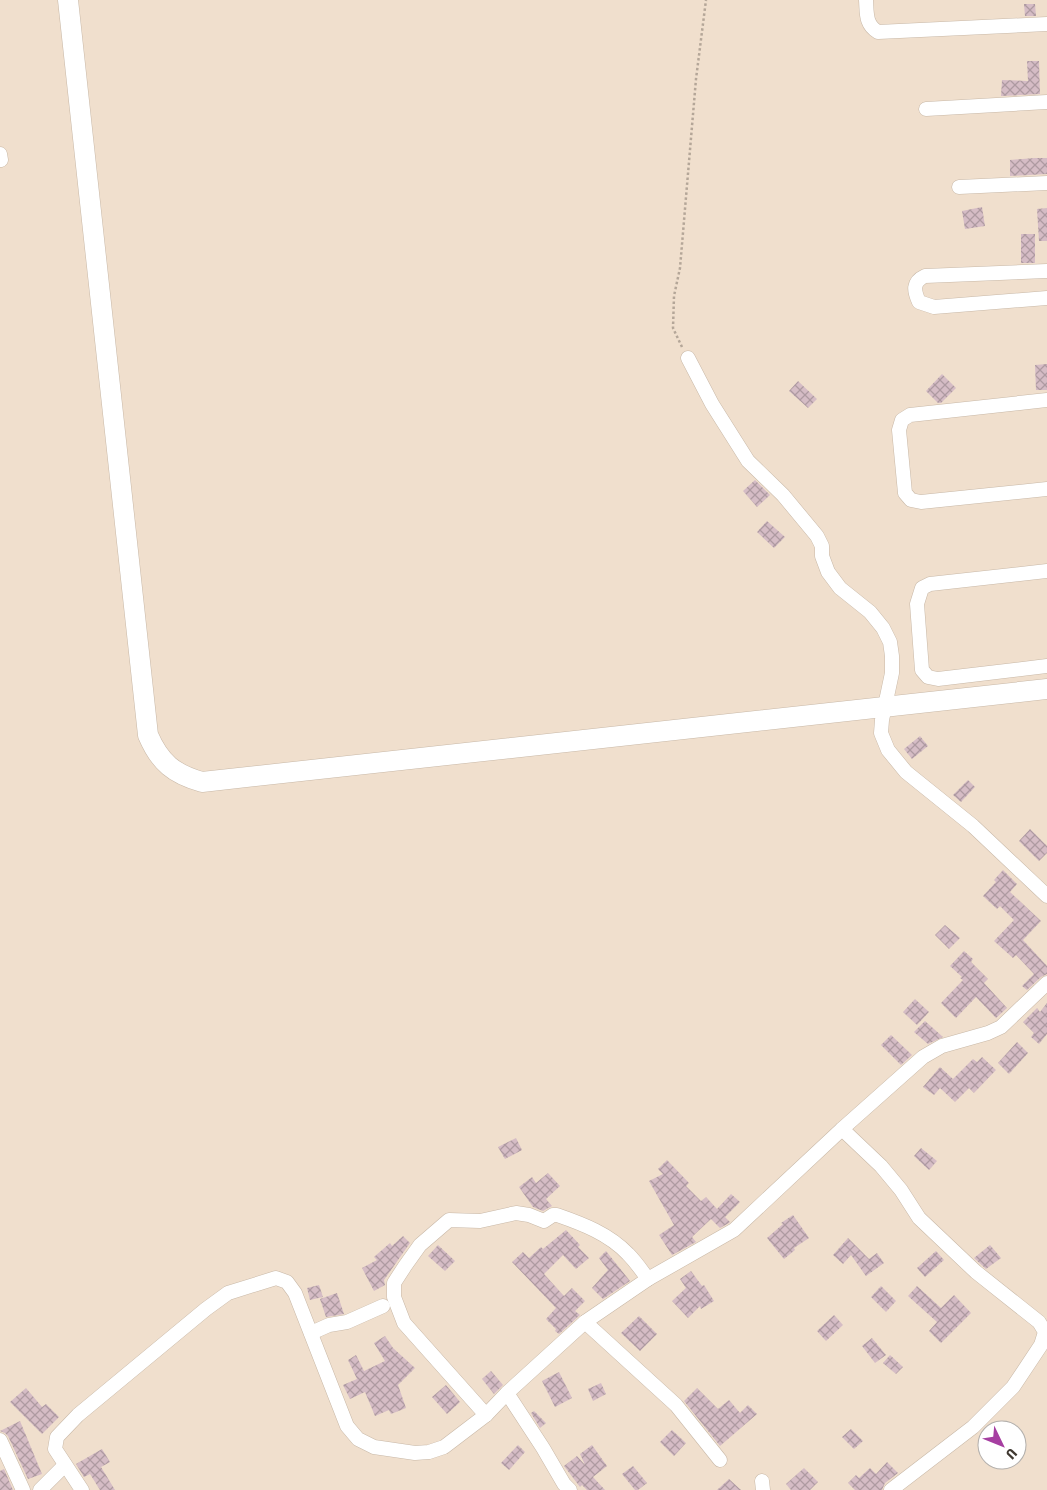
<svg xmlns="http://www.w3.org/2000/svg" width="1047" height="1490" font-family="'Fira Sans Condensed',sans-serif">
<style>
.building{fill:url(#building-cross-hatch)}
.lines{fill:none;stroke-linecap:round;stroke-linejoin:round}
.street-casing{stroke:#c8b8a7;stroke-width:15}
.secondary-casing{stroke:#c8b8a7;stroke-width:21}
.path{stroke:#b4a698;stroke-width:2.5;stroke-dasharray:2.5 2.5;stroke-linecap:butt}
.street{stroke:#fff;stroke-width:14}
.secondary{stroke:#fff;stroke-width:20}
</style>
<defs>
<pattern id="building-cross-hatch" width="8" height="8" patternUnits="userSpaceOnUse" patternTransform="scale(1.25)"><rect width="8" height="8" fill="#d5bcc5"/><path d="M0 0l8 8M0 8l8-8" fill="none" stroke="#ae9aa1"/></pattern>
</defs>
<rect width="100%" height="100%" fill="#f0dfcd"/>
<g class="building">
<path d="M1024,4H1035L1036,16H1025Z"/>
<path d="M1027,61H1039L1040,94L1001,96L1002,80L1028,81Z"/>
<path d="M1035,158H1047V174L1010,176V160Z"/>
<path d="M982,207L985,226L965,229L962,211Z"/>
<path d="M1047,208V241H1039L1037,209Z"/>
<rect x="1021" y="234" width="14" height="29"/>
<path d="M1047,364V390H1036L1035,365Z"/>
<path d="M942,374L956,388L941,403H938L926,391Z"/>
<path d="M798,381L817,399L808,408L789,391Z"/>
<path d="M755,480L770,495L757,507L743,491Z"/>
<path d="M767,521L785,537L774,548L757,532Z"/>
<path d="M920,736L928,746L912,759L904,749Z"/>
<path d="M968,780L975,787L961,802L953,795Z"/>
<path d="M1030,829L1047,846V853L1039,861L1019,841Z"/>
<path d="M1003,870L1017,884L1010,892L1041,921L1023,940L1047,966V974L1041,977L1027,990L1022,986L1034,974L1016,955L1013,958L994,941L1014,920L1000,906L997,909L983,896L996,882L994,880Z"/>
<path d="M945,925L960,938L949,949L935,935Z"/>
<path d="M964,951L973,959L971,962L988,979L984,983L1007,1008L996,1018L976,997L956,1018L941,1003L963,980L960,978L962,977L950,966Z"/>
<path d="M915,999L929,1012L917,1025L903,1012Z"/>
<path d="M1047,1003V1034L1039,1044L1031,1037L1034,1033L1023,1022L1037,1008L1040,1012Z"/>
<path d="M925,1021L943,1037L928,1044L914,1032Z"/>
<path d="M891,1035L912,1055L901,1065L881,1045Z"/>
<path d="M1017,1042L1028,1053L1009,1074L998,1063Z"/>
<path d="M982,1057L996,1070L974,1093L969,1088L955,1102L940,1088L934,1095L923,1087L940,1067L953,1079L973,1059L977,1062Z"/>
<path d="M516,1138L522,1150L505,1159L498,1147Z"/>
<path d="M921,1148L937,1161L929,1170L914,1156Z"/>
<path d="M667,1160L689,1183L686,1186L701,1201L706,1197L717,1209L731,1194L740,1202L725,1217L730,1222L729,1223L720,1228L711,1219L692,1237L696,1242L672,1255L659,1235L674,1225L649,1181L663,1174L658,1169Z"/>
<path d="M548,1173L560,1186L546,1199L552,1206L543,1211L533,1207L519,1187L532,1177L536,1183Z"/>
<path d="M793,1215L809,1238L794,1248L795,1250L784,1259L767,1238L783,1224L781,1223Z"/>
<path d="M566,1230L580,1245L578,1247L589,1258L576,1269L563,1255L544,1274L564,1296L572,1288L585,1301L575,1311L580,1315L559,1334L555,1331L556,1329L546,1319L556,1308L512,1262L523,1252L529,1258L541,1247L543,1249Z"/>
<path d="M403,1236L410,1243L384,1280L385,1285L374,1291L362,1268L377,1260L374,1257L390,1243L392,1246Z"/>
<path d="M848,1238L869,1259L877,1253L884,1263L866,1276L851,1255L843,1264L833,1255Z"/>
<path d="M438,1245L455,1261L445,1271L428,1256Z"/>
<path d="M990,1245L1001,1258L986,1269L974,1258Z"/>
<path d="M606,1251L630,1281L603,1299L592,1288L608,1270L599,1258Z"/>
<path d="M936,1251L944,1260L925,1277L917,1268Z"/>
<path d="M691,1271L702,1286L704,1285L714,1301L701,1309L700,1306L688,1318L672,1301L686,1288L680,1279Z"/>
<path d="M319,1285L323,1297L310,1300L307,1288Z"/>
<path d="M881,1286L896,1301L886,1312L871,1297Z"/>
<path d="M917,1286L941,1308L954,1295L971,1313L941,1343L929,1331L937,1322L908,1296Z"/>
<path d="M337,1293L344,1314L326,1317L320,1299Z"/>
<path d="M834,1315L843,1325L826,1341L817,1331Z"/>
<path d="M639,1316L657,1334L640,1351L621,1333Z"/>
<path d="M385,1336L393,1348L415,1368L398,1385L406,1408L391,1414L389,1410L375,1416L365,1392L350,1399L343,1385L357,1379L348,1360L356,1355L364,1371L385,1361L374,1343Z"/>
<path d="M872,1338L886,1355L875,1363L862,1346Z"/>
<path d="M890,1355L903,1367L896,1374L883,1363Z"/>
<path d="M491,1371L503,1385L494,1394L482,1379Z"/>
<path d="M559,1372L572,1398L555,1407L542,1381Z"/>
<path d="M601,1383L606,1394L593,1401L588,1389Z"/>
<path d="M446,1385L460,1402L447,1414L432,1397Z"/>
<path d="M26,1388L42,1407L46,1404L59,1417L42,1434L10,1402Z"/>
<path d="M697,1388L718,1409L729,1400L740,1413L748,1405L757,1414L720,1446L684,1401Z"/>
<path d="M534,1411L546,1423L540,1428L531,1413Z"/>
<path d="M20,1421L42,1474L28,1479L8,1436L5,1433L0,1431Z"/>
<path d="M851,1429L863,1441L854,1449L842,1437Z"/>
<path d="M672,1430L686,1443L674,1456L660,1442Z"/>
<path d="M518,1445L525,1452L509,1470L501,1463Z"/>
<path d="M592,1445L607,1466L593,1477L605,1490H587L582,1485L580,1487L564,1466L577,1456L585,1465L580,1454Z"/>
<path d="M102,1449L110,1462L101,1467L115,1490H100L90,1474L84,1477L76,1464Z"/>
<path d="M887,1462L898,1473L885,1483L882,1490H855L848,1483L856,1475L859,1478L870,1468L876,1474Z"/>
<path d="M633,1466L647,1483L638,1490H635L622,1474Z"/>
<path d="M804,1468L818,1482L810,1490H791L786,1484Z"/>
<path d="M4,1469L13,1490H0V1471Z"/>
<path d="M729,1479L741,1490H717Z"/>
</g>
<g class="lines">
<g class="street-casing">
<g id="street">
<path d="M866,0C867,13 865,24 878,32L1047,24"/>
<path d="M926,109L1047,102"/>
<path d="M0,154L1,160"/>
<path d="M959,187L1047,183"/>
<path d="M1047,271L925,276C912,282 914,291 919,302L934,307L1047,298"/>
<path d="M688,358L712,404L748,461L783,495L817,536L822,546V556L828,572L840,588L870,612L883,628L890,642L892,656V673L882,720L881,733L888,750L906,772L973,826L1047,896"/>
<path d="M1047,400L910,415L902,420L899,430L905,493L911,500L921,502L1047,489"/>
<path d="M1047,571L930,584L922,588L917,604L922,670L928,677L938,679L1047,666"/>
<path d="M842,1129L881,1166L901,1190L919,1218L976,1272L1039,1322L1045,1332L1041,1345L1013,1387L973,1427L891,1490"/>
<path d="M585,1322L676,1405L720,1460"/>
<path d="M311,1333L329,1325L347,1322L383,1306"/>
<path d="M507,1393L543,1448L564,1484L570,1490"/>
<path d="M486,1415L404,1323L394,1297V1283L405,1266L420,1245L449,1220L480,1221L516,1213L529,1215L544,1221L553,1215H557C583,1224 609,1234 628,1254C636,1262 642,1271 648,1279"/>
<path d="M0,1440L23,1490"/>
<path d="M762,1481L763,1490"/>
<path d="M40,1490L65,1465"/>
<path d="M82,1490L55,1449L57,1437L78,1415L206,1309L228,1293L276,1278L287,1282L295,1293L347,1426L358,1439L374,1447L415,1453L429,1452L444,1447L486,1415L507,1393L585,1322L648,1279L734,1230L842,1129L923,1057L942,1046L988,1033L1001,1027L1047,983"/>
</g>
</g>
<g class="secondary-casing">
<path id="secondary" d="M68,0L148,735C160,763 174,774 202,782L1047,689"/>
</g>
<path class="path" d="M682,347L673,328L674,296L680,268L696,79L706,0"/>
<use href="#street" class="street"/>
<use href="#secondary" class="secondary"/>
</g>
<g transform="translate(1002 1445) rotate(133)"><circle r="24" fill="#ffffff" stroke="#b3b0ad"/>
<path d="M0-4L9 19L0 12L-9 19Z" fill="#a63ea1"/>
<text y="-8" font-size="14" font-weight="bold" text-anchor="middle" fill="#403932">U</text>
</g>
</svg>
